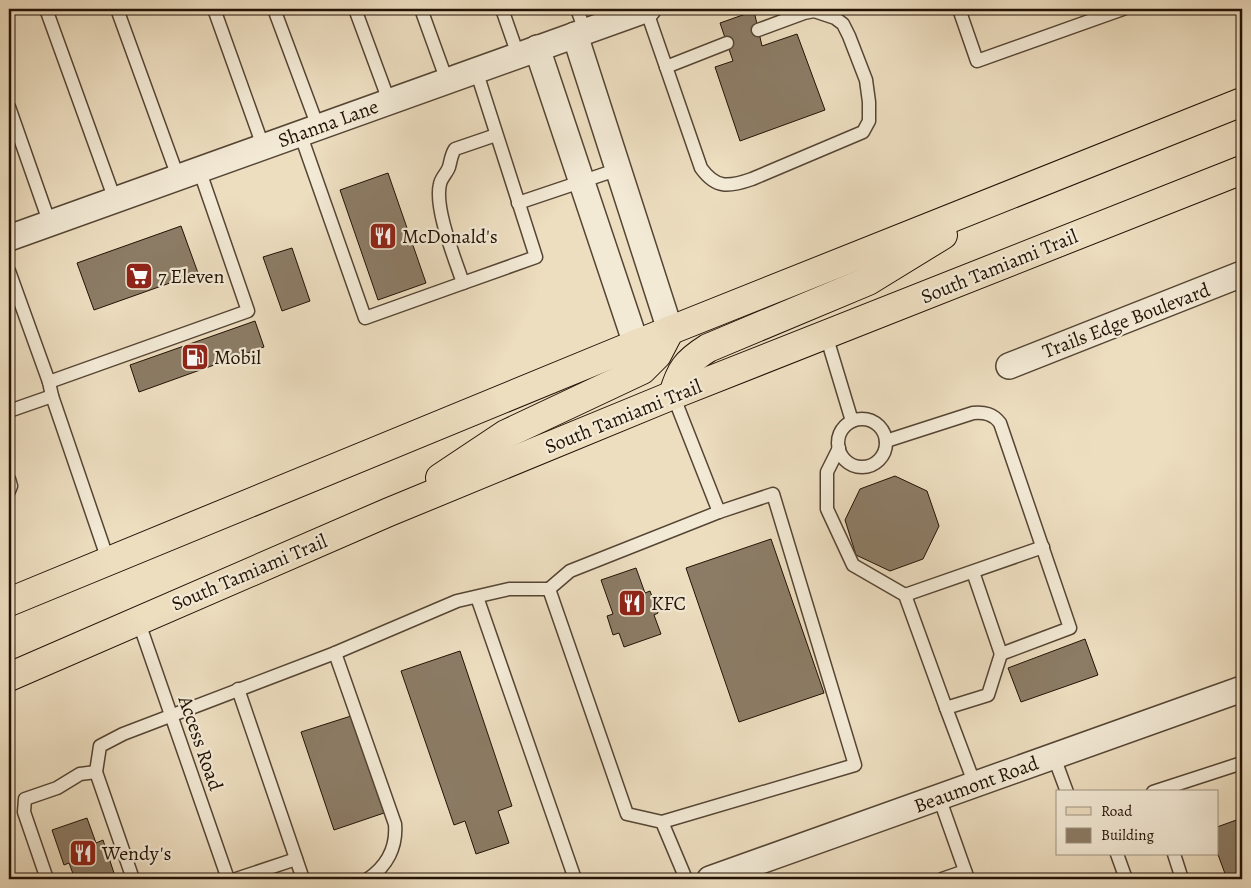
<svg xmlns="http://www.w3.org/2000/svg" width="1251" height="888" font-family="Alegreya,serif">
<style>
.building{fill:#8c7c66;stroke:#221205}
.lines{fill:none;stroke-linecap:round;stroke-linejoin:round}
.service-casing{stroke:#554534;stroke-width:15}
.minor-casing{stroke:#554534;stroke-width:28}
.primary-casing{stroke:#221205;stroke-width:30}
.service{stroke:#f3ead6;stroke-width:12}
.minor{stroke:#f3ead6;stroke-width:25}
.primary{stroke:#eddec0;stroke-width:28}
.labels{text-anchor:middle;stroke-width:4.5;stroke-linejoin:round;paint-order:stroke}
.street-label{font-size:20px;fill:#221205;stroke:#f3ead6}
.poi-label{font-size:20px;fill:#221205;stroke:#f3ead6;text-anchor:start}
</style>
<rect width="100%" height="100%" fill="#eddec0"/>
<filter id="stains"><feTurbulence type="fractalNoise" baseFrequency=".004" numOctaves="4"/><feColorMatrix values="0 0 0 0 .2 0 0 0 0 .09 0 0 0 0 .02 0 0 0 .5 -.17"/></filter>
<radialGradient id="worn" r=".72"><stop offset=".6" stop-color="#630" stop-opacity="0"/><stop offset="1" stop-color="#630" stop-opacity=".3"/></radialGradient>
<g class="building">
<path d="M754,11L762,46L797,34L825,110L740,141L715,67L733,61L720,23Z"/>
<path d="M388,173L426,283L378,300L340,190Z"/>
<path d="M181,226L198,273L94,310L77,263Z"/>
<path d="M292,248L310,301L282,311L263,257Z"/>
<path d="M255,321L264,347L139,392L130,365Z"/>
<path d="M895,476L927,491L939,526L923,559L890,571L856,555L845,520L860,489Z"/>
<path d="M771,539L824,693L739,722L686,568Z"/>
<path d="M636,568L645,593L650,591L658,613L654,615L661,634L624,647L619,633L613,635L607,616L613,614L601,580Z"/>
<path d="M1085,639L1098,675L1021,702L1008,668Z"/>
<path d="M460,651L512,806L498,811L509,843L476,854L465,821L454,825L401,671Z"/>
<path d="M351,716L384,813L334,830L301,732Z"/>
<path d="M87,818L96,843L103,840L116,879H75L69,863L64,865L52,830Z"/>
<path d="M1242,818V879H1227L1217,852V827Z"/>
</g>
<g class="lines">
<g class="service-casing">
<g id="service">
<path d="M46,9L115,200"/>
<path d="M117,9L178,177"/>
<path d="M214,9L263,146"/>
<path d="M274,9L318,127"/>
<path d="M355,9L389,101"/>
<path d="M421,9L447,81"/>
<path d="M502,9L518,55"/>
<path d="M577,9L585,31"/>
<path d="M646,9L701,168C716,189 729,187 752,179L863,132L869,121V102L866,80L849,36L843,24L835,18L814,11L804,13L758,30"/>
<path d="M959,9L977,61L1123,9"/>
<path d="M666,67L727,43"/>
<path d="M9,107L50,224"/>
<path d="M300,133L365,318L463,283C455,259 434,208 440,184C441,178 447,173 449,167C451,160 451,155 455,149L496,135"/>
<path d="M518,203L619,169"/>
<path d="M9,271L49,382L52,396L108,560"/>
<path d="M463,283L536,257L476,70"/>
<path d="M826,335L852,421"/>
<path d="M49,382L248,311L199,169"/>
<path d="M673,395L719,512L570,571L549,589L627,814L662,822L686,879"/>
<path d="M9,411L52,396"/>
<circle cx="862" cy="443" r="24"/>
<path d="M839,448L827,472V509L853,565L905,595L946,708L988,695L1001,654L1070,628L1000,423C993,414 985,412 973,413L886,441"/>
<path d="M9,479L11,486L9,491"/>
<path d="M973,572L1001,654"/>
<path d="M905,595L1043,547"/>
<path d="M477,597L575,879"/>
<path d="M138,620L228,879"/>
<path d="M335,653L395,824C397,847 387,866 368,879"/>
<path d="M238,689L303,879"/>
<path d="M946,708L975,785"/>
<path d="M1054,757L1067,792"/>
<path d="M1153,792L1242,763"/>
<path d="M939,797L968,879"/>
<path d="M662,822L855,765L773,494L719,512"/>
<path d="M1117,854L1126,879"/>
<path d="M1174,854L1182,879"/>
<path d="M47,879L24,812L25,799L57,788L80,774L96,772"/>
<path d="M133,879L96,772L100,746L123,734L335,653L457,601L509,589H549"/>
<path d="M236,879L296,859"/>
<path d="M942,879L965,871"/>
</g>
</g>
<g class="minor-casing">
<g id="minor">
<path d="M575,35L670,330"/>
<path d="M537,48L636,344"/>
<path d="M9,238L648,9"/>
<path d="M1009,366L1242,274"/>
<path d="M710,879L1242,689"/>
</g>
</g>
<g class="primary-casing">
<g id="primary">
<path d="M673,395C680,370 686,362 708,348L868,281L943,235"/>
<path d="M440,478L506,434L642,370L657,355L670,330"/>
<path d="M9,602L636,344L1242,102"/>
<path d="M9,677L389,512L673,395L1242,170"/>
</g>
</g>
<use href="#service" class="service"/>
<use href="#minor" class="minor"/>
<use href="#primary" class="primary"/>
</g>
<defs>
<g id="restaurant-square" transform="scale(1.4375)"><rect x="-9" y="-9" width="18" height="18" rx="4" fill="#8f2418" stroke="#f3ead6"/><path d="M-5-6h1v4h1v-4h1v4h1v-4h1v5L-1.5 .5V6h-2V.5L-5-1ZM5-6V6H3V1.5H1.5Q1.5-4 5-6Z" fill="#fff"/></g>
<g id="supermarket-square" transform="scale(1.4375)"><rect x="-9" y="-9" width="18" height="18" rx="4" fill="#8f2418" stroke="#f3ead6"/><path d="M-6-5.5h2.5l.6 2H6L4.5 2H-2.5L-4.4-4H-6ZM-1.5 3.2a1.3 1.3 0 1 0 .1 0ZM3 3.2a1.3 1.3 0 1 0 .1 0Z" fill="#fff"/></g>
<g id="fuel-square" transform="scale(1.4375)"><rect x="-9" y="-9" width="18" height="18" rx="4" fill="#8f2418" stroke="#f3ead6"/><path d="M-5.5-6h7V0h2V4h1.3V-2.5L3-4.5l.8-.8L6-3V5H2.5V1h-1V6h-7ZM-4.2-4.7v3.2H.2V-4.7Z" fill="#fff"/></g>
</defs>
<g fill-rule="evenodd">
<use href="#restaurant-square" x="383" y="236"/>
<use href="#supermarket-square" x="139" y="276"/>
<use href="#fuel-square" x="195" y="357"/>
<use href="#restaurant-square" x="632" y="603"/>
<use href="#restaurant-square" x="83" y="853"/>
</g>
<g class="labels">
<g class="street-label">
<text transform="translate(328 123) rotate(-20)" y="7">Shanna Lane</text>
<text transform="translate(999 266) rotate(-22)" y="7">South Tamiami Trail</text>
<text transform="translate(1126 320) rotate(-21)" y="7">Trails Edge Boulevard</text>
<text transform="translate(623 416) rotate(-22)" y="7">South Tamiami Trail</text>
<text transform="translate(249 572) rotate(-23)" y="7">South Tamiami Trail</text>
<text transform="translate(201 743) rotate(71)" y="7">Access Road</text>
<text transform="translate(976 784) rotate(-20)" y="7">Beaumont Road</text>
</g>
<g class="poi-label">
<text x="402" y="243">McDonald's</text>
<text x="158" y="283">7 Eleven</text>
<text x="214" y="364">Mobil</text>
<text x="651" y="610">KFC</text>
<text x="102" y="860">Wendy's</text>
</g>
</g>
<rect width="1251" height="888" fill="none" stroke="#eddec0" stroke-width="30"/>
<rect x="10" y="10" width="1231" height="868" fill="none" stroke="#221205" stroke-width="2.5"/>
<rect x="15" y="15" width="1221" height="858" fill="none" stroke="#221205"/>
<rect x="1056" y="790" width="162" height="65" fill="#f3ead6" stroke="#9f9482"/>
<rect x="1066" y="807" width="25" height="8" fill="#eddec0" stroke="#9f9482"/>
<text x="1101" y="816" font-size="15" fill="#221205">Road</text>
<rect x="1066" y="828" width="25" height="15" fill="#8c7c66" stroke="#9f9482"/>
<text x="1101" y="840" font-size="15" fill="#221205">Building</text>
<rect width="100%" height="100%" filter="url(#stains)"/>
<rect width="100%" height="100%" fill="url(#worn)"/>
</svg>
